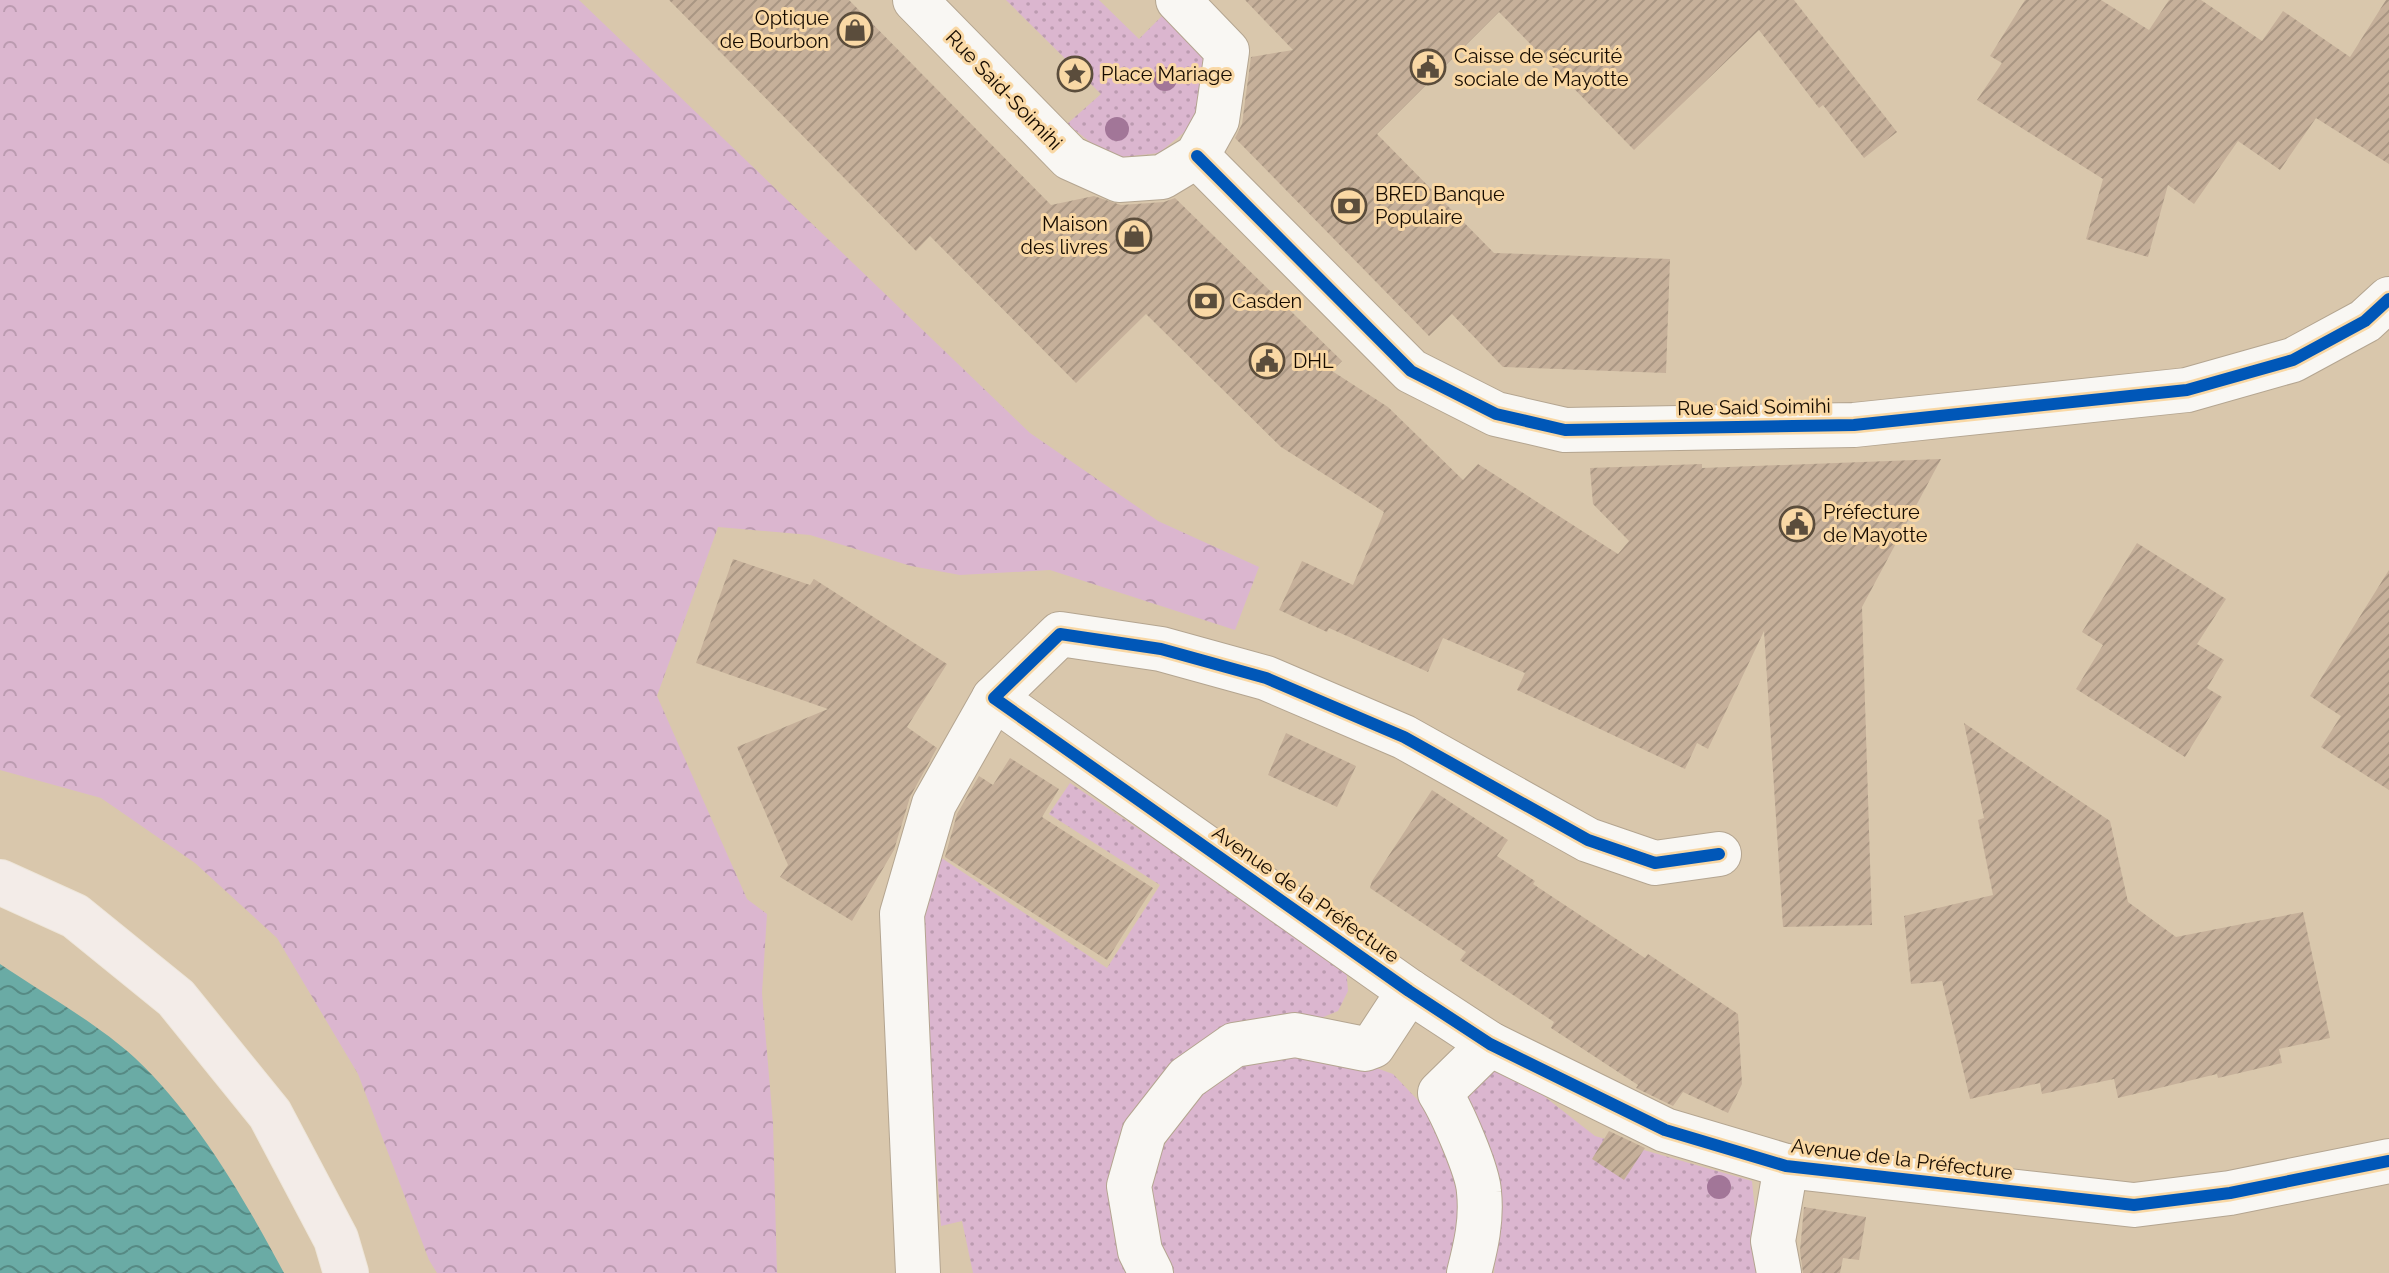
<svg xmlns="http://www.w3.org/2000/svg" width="2389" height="1273" font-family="Raleway,sans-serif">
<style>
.grass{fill:url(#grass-dots)}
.forest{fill:url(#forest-crowns)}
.water{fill:url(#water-waves)}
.building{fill:url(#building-hatch)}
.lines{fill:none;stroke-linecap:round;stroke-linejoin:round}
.minor-casing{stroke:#b4a590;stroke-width:46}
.major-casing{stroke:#eee6da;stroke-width:46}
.minor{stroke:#f9f7f3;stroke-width:44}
.major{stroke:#f3ece8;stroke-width:44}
.cycleway-casing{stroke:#f9d8a5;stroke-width:17}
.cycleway{stroke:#0057b8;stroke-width:12}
.tree{fill:#a27698}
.labels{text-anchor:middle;stroke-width:6;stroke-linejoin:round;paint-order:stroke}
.poi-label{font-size:20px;fill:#170c00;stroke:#f9d8a5;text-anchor:start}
.street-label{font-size:20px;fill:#170c00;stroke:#f9d8a5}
</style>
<defs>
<pattern id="grass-dots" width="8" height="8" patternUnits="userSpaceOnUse" patternTransform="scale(2)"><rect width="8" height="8" fill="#dbb6cf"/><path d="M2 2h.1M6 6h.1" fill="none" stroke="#bb9bb0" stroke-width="1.8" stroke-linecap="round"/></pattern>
<pattern id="forest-crowns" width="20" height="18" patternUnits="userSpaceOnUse" patternTransform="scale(2)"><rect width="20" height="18" fill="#dbb6cf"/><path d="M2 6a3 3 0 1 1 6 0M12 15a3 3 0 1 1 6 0" fill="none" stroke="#bb9bb0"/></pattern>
<pattern id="water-waves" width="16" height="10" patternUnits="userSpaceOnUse" patternTransform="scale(2)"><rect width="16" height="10" fill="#6aaba5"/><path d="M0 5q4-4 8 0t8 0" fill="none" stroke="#568a84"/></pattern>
<pattern id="building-hatch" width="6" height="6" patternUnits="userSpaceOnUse" patternTransform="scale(2)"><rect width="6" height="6" fill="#c6b09a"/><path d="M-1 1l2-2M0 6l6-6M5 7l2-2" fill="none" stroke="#a99683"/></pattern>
</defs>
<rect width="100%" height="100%" fill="#d9c7ac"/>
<g class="grass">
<path d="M1006,0H1099L1139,39L1168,10L1215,58L1212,97L1187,130L1159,153L1123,157L1107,155L1067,124L1101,94Z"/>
<path d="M1070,783L1346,967L1348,991L1338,1011L1159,1084L1135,1273H973L962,1221L941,1226L920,943L925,847L1107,968L1160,885L1049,814Z"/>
<path d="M1281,1049L1351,1059L1393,1074L1430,1113L1464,1199L1451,1273H1167L1145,1208L1155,1164L1179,1115L1215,1078L1246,1059Z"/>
<path d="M1483,1068L1512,1071L1595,1136L1752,1181L1761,1273H1494L1501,1192L1468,1107V1096Z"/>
</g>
<path class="forest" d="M0,0H579L1030,433L1158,521L1259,567L1235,630L1050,570L960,575L911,566L810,535L718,527L657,696L747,899L767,914L762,993L773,1123L777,1273H437L429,1260L358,1074L277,938L195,863L101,798L0,770Z"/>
<path class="water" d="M0,964C43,993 98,1024 135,1058C196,1115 245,1200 284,1273H0Z"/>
<g class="building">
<path d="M669,0H849L1051,205L1094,196L1121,205L1164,202L1175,198L1342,361L1332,371L1388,407L1463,480L1478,464L1618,554L1629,541L1593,504L1590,468L1702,464V468L1941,459L1862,607L1872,925L1783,927L1764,631L1708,749L1697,743L1685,769L1517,690L1525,673L1443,638L1428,672L1329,628L1327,632L1279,610L1302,561L1353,585L1384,512L1281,447L1146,314L1076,383L930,236L916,251Z"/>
<path d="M1245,0H1794L1897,132L1864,158L1823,105L1819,108L1759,30L1634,150L1499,12L1377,134L1494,253L1670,259L1666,373L1503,367L1452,314L1429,336L1235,138L1242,124L1251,57L1293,50Z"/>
<path d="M2025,0H2101L2149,30L2169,0H2201L2262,41L2283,11L2350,57L2386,0H2389V164L2316,118L2280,170L2238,141L2194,204L2168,185L2148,257L2086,239L2103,179L1977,100L2002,63L1990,56Z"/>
<path d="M2137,543L2226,599L2197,644L2224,660L2207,688L2222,697L2185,757L2076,689L2103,645L2082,632Z"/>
<path d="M733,559L810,585L814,579L947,664L907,727L937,748L910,797L894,850L852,921L780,877L788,865L737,747L828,709L696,663Z"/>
<path d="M2389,570V790L2321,747L2341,716L2310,696Z"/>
<path d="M1964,723L2110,821L2128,902L2176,937L2303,912L2330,1038L2279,1049L2282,1063L2218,1078L2217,1074L2118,1098L2114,1079L2042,1094L2040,1083L1970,1099L1942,981L1911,984L1904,916L1993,895L1978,820L1984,818Z"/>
<path d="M1286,733L1356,766L1337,807L1268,775Z"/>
<path d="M1010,758L1059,789L1042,817L1153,888L1107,960L945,857L957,814L979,776L993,785Z"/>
<path d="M1432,790L1508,840L1497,856L1535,881L1533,884L1645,958L1648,954L1738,1014L1742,1084L1728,1113L1683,1092L1673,1106L1636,1088L1638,1085L1551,1028L1554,1022L1460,960L1466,952L1370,888L1372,881Z"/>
<path d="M1609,1131L1645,1148L1624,1180L1592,1159Z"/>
<path d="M1804,1207L1866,1217L1859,1260L1843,1258L1840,1273H1803L1800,1251Z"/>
</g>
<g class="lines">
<g class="minor-casing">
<g id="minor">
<path d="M915,0L1070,158L1119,180L1162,177L1197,156L1217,120L1227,51L1178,0"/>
<path d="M1197,156L1411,371L1496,414L1565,430L1854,425L2187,390L2293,360L2365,321L2389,299"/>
<path d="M994,698L1409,991L1490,1044L1665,1130L1786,1166L2134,1205L2230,1193L2389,1161"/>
<path d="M918,1273L902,914L934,804L994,698L1060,634L1161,649L1266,678L1404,737L1588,840L1655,863L1719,854"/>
<path d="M1151,1273L1140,1251L1129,1186L1144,1133L1187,1078L1234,1045L1295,1035L1365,1049L1373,1046L1409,991"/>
<path d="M1469,1273C1476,1246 1482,1220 1479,1192C1478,1171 1452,1112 1440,1093L1490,1044"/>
<path d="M1779,1273L1773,1241L1786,1166"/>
</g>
</g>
<g class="major-casing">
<path id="major" d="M0,882L75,916L176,998L270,1114L336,1239L346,1273"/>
</g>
<use href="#minor" class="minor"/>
<use href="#major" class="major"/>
<g class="cycleway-casing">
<g id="cycleway">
<path d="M1197,156L1411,371L1496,414L1565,430L1854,425L2187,390L2293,360L2365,321L2389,299"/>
<path d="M1719,854L1655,863L1588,840L1404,737L1266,678L1161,649L1060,634L994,698L1409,991L1490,1044L1665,1130L1786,1166L2134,1205L2230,1193L2389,1161"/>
</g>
</g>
<use href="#cycleway" class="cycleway"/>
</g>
<g class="tree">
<circle cx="1165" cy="79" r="12"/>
<circle cx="1117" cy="129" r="12"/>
<circle cx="1719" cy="1187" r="12"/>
</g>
<defs>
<g id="shop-ring" transform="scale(1.8)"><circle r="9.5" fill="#f9d8a5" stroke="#5b4d3c" stroke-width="1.5"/><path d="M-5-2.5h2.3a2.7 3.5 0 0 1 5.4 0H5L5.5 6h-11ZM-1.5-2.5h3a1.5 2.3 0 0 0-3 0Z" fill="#5b4d3c"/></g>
<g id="civic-ring" transform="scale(1.8)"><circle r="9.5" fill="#f9d8a5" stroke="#5b4d3c" stroke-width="1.5"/><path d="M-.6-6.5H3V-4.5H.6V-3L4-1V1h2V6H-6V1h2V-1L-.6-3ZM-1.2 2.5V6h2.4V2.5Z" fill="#5b4d3c"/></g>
<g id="sight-ring" transform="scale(1.8)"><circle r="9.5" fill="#f9d8a5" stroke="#5b4d3c" stroke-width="1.5"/><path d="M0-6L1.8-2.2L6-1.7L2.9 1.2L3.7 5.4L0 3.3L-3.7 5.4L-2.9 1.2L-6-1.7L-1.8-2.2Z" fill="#5b4d3c"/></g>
<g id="bank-ring" transform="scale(1.8)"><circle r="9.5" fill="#f9d8a5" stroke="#5b4d3c" stroke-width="1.5"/><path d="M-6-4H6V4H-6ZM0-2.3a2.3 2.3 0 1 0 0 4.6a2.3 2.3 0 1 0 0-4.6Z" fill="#5b4d3c"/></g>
</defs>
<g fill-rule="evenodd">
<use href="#shop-ring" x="855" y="30"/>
<use href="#civic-ring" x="1428" y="67"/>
<use href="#sight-ring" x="1075" y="74"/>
<use href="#bank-ring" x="1349" y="206"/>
<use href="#shop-ring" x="1134" y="236"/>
<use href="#bank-ring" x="1206" y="301"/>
<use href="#civic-ring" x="1267" y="361"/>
<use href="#civic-ring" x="1797" y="524"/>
</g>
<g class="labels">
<g class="poi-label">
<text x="829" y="25" text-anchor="end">Optique<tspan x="829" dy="23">de Bourbon</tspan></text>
<text x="1454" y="63">Caisse de sécurité<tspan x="1454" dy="23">sociale de Mayotte</tspan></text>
<text x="1101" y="81">Place Mariage</text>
<text x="1375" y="201">BRED Banque<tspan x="1375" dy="23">Populaire</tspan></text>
<text x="1108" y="231" text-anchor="end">Maison<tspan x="1108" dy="23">des livres</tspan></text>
<text x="1232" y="308">Casden</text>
<text x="1293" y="368">DHL</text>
<text x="1823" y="519">Préfecture<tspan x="1823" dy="23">de Mayotte</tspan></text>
</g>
<g class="street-label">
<text transform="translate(1004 90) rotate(46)" y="7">Rue Said-Soimihi</text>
<text transform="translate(1754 407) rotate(-1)" y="7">Rue Said Soimihi</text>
<text transform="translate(1306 894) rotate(35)" y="7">Avenue de la Préfecture</text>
<text transform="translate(1902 1159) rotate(7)" y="7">Avenue de la Préfecture</text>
</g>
</g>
</svg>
